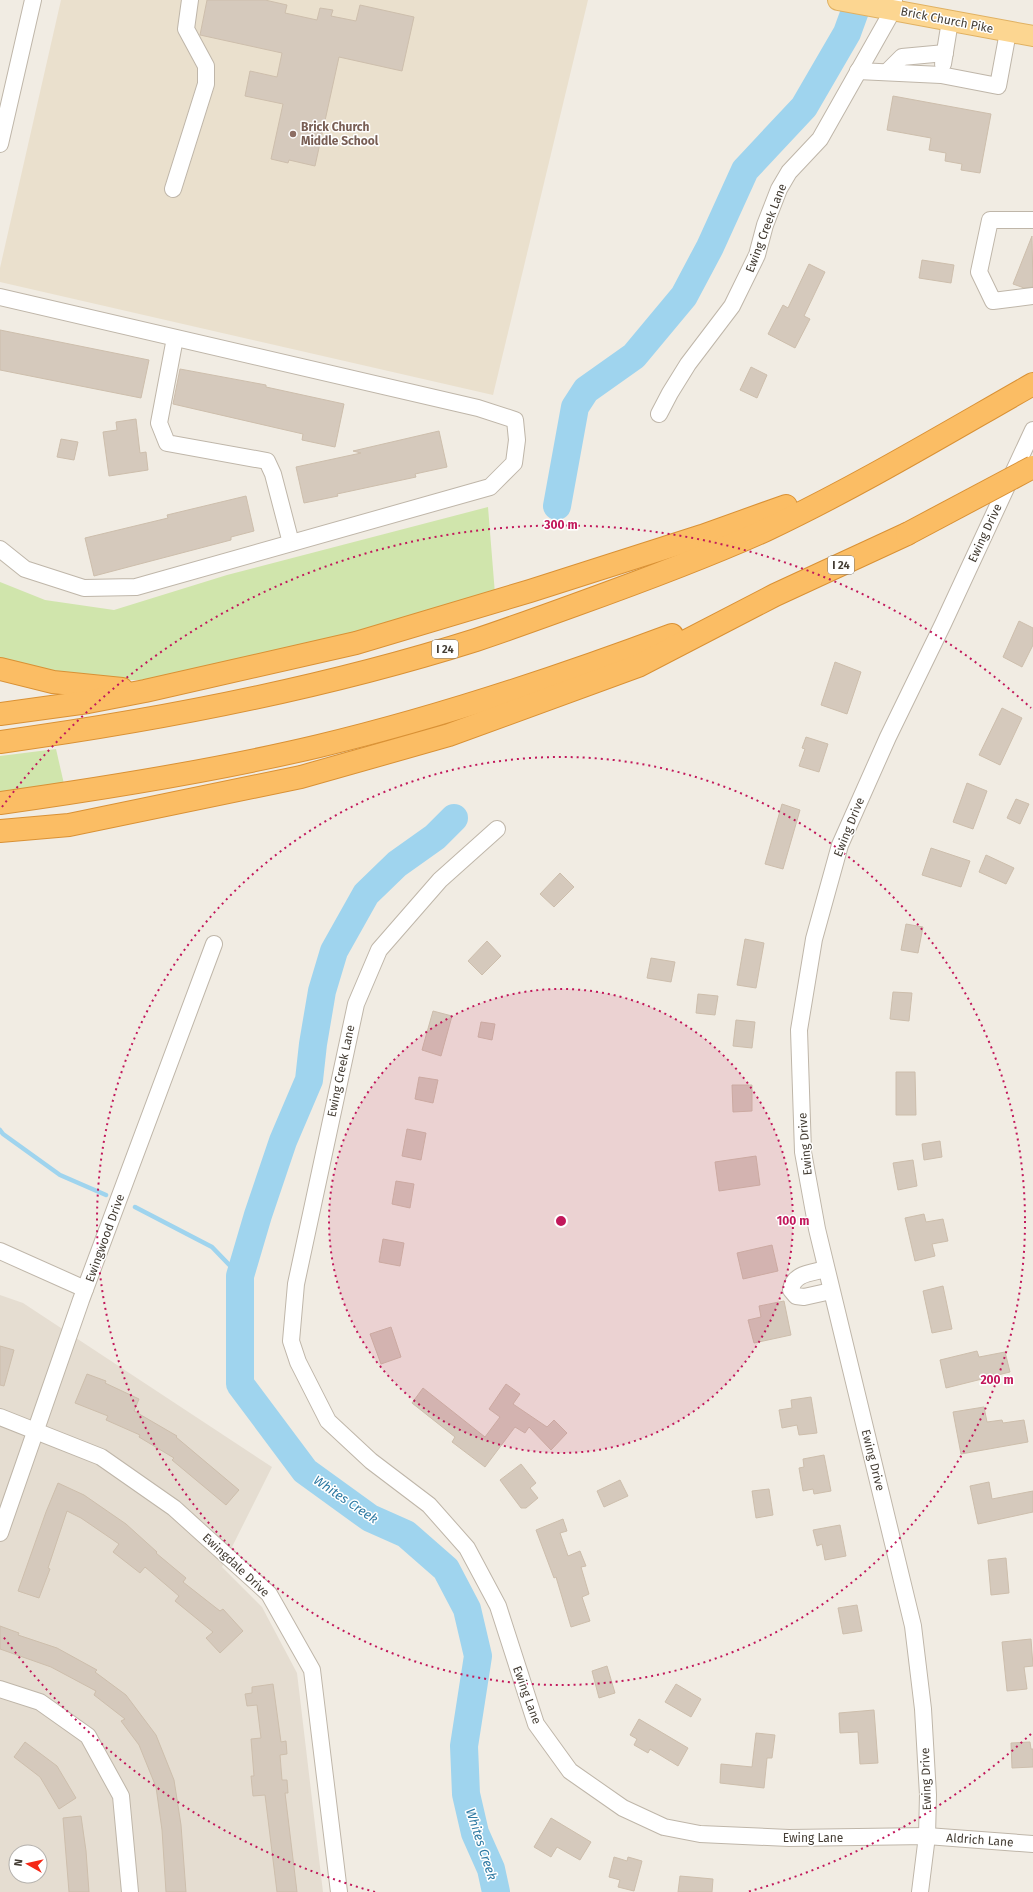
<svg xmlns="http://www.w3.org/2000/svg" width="1033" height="1892" font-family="'Fira Sans',sans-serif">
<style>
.residential{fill:#e5ddd1;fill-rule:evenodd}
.education{fill:#eae0cd}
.green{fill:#d0e5ac}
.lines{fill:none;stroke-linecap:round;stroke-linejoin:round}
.stream{stroke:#9fd4ee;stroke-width:4.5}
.river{stroke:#9fd4ee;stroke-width:28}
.building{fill:#d5c9bc;stroke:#cdbeac}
.minor-casing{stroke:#bfb6a9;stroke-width:18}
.major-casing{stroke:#e0b162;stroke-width:22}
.highway-casing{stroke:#d99135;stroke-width:24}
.minor{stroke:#fff;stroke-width:16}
.major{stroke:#fcd691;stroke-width:20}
.highway{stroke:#fbbd64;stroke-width:22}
.highway-bridge-casing{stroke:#d99135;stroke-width:24;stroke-linecap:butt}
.highway-bridge{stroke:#fbbd64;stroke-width:22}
.ring{fill:none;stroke:#c2185b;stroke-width:2;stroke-dasharray:2 4}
.education-dot{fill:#8d6e63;stroke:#fff;stroke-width:1.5}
.labels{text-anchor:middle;stroke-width:3;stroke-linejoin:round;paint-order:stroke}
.shield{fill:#fff;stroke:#7b7670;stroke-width:1}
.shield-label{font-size:11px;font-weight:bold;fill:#433c33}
.street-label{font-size:12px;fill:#433c33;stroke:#fff}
.education-label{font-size:12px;font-weight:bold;fill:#785e54;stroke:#fff;text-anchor:start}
.water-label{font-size:13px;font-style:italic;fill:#2e7aa3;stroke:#fff}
.centre{fill:#c2185b;stroke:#fff;stroke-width:2}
.ring-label{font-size:12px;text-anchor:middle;font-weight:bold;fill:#c2185b;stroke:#fff;stroke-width:3;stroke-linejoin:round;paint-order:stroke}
</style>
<rect width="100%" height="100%" fill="#f1ece3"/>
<path class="residential" d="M0,1295L23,1303L272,1467L222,1567L262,1607L297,1673L323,1892H0ZM16,1852H40V1876H16Z"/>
<path class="education" d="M61,0H588L493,395L0,282V268Z"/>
<g class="green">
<path d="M488,507L495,594L401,622L233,663L144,680H90L28,669L0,658V582L45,600L114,610L227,575Z"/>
<path d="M56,749L64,784L0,792V756Z"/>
</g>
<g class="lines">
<g class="stream">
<path d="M0,1130L3,1134L60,1175L106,1195"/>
<path d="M135,1207L212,1247L240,1276"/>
</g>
<g class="river">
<path d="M557,506L575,407L586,390L634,356L684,296L710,247L745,170L804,107L847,33L859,0"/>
<path d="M454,818L435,837L397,864L366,894L334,951L322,991L313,1044L309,1080L283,1141L258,1215L240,1276V1384L305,1471L370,1518L406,1534L446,1569L467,1609L478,1656L464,1746L466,1794L475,1833L491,1869L496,1892"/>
</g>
</g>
<g class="building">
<path d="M207,0H265L287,5L285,13L317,20L320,8L333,10L331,16L356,21L360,5L414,17L402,71L339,57L315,166L289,160L288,163L271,159L283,104L245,96L250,71L277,77L282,53L200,35Z"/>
<path d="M893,96L991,114L980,173L961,170L962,164L945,161L946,153L929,150L931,138L887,130Z"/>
<path d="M1032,236L1033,287L1024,288L1013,284Z"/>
<path d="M922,260L954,265L951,283L919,278Z"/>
<path d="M809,264L825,272L804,316L810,319L795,348L768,334L783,305L788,308Z"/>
<path d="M0,330L149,360L141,398L0,370Z"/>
<path d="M751,367L767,375L757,398L740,390Z"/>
<path d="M180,369L266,385V387L344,404L335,447L302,440L303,434L173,404Z"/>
<path d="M136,419L140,453L146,452L148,470L109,476L103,432L117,430L116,422Z"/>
<path d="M439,431L447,467L415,474L416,477L337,494L338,496L304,503L296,467L361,453L353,451Z"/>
<path d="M61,439L78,442L74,460L57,457Z"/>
<path d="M246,496L254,531L231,537V540L94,576L85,538L168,518L167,515Z"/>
<path d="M1019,621L1033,628V645L1022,667L1003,657Z"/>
<path d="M835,662L861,672L847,714L821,705Z"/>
<path d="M1002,708L1022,718L1000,765L979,755Z"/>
<path d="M806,737L828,744L819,772L799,766L805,749L802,748Z"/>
<path d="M967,783L987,791L973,829L953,822Z"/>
<path d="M1016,799L1029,804L1020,824L1007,818Z"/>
<path d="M782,804L800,810L783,869L765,864Z"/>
<path d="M931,848L970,861L961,887L922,875Z"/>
<path d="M986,855L1014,868L1006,884L979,872Z"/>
<path d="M560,873L574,887L554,907L540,894Z"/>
<path d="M906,924L923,927L918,953L901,950Z"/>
<path d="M745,939L764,943L756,988L737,985Z"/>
<path d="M487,941L501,956L482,975L468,961Z"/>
<path d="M651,958L675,962L671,982L647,978Z"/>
<path d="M893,992L912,993L909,1021L890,1019Z"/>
<path d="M698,994L718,996L715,1015L696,1013Z"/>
<path d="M433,1011L452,1016L441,1056L422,1050Z"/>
<path d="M736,1020L755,1022L752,1048L733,1046Z"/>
<path d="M481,1022L495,1024L492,1040L478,1037Z"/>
<path d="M896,1072H915L916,1115H896Z"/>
<path d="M419,1077L438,1080L433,1103L415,1099Z"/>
<path d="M732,1085H752V1111L733,1112Z"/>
<path d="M407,1129L426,1133L421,1160L402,1156Z"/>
<path d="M940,1141L942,1157L924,1160L922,1144Z"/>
<path d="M756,1156L760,1185L719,1191L715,1162Z"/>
<path d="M913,1160L917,1186L898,1190L893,1163Z"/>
<path d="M396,1181L414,1184L410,1208L392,1204Z"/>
<path d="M924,1214L926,1222L943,1219L948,1241L932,1244L935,1256L915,1261L905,1218Z"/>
<path d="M383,1239L404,1243L400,1266L379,1262Z"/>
<path d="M772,1245L778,1271L743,1279L737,1253Z"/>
<path d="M943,1286L952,1329L932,1333L923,1291Z"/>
<path d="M784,1301L791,1335L754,1343L748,1320L761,1317L759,1306Z"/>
<path d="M391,1327L401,1357L381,1364L370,1334Z"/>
<path d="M0,1346L14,1350L4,1386L0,1385Z"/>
<path d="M977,1351L979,1357L1005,1352L1010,1372L946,1388L940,1360Z"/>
<path d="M87,1374L106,1381L105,1383L139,1399L134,1411L177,1436L176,1437L239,1490L226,1505L172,1460L174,1458L139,1437L140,1435L106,1420L108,1416L75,1403Z"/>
<path d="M506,1384L520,1394L513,1404L547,1427L554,1420L567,1433L551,1450L529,1427L525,1433L515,1427L485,1467L452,1442L455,1437L412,1403L423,1388L485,1437L500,1417L489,1409Z"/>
<path d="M811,1397L817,1433L799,1435L797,1425L782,1428L779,1410L792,1408L791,1400Z"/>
<path d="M984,1407L987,1422L1002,1420L1003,1423L1024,1420L1028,1442L961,1454L953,1412Z"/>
<path d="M824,1455L831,1491L814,1494L813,1489L803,1491L799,1468L804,1467L803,1459Z"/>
<path d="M521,1464L536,1483L530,1488L538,1498L526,1508H521L500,1480Z"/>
<path d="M620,1480L628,1496L604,1507L597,1491Z"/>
<path d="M989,1482L992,1499L1033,1491V1512L978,1524L970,1486Z"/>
<path d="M58,1483L84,1495L126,1524L157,1552L156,1553L186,1578L183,1582L220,1611L223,1609L243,1631L220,1653L206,1638L213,1632L175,1601L179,1596L145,1567L140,1573L113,1552L119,1544L81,1518L67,1511L48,1568L50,1569L39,1598L18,1591L46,1512Z"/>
<path d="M769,1489L773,1515L756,1518L752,1491Z"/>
<path d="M563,1519L567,1531L560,1533L568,1556L580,1551L586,1566L581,1567L589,1594L582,1597L590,1621L571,1627L556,1577L554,1578L536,1530Z"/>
<path d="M840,1525L846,1556L825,1560L822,1544L817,1546L813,1530Z"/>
<path d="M1006,1558L1009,1593L991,1595L988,1560Z"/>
<path d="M857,1605L862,1631L843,1634L838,1608Z"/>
<path d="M0,1626L19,1633L18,1635L57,1648L97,1670L95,1672L126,1695L156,1735L174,1780L181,1825L186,1892H166L162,1830L156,1787L139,1745L121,1721L125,1719L94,1695L96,1691L51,1667L0,1649Z"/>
<path d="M1031,1639L1033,1666L1024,1667L1027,1689L1007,1691L1002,1642Z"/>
<path d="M607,1666L615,1693L599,1698L592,1671Z"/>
<path d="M273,1684L281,1742L286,1741L287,1754L280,1755L282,1780H287L288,1793H285L297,1892H277L265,1795L253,1796L251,1776H254L251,1739L261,1738L257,1705L247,1706L245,1694L252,1693V1687Z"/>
<path d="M676,1684L701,1699L691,1717L665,1702Z"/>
<path d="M874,1710L878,1763L860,1764L858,1732L840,1733L839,1713Z"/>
<path d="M639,1719L688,1748L678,1766L650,1749L648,1753L634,1745L637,1739L630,1735Z"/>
<path d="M756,1733L775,1735L772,1758H767L764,1788L720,1783L721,1764L752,1767Z"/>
<path d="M25,1742L57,1766L76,1798L59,1809L40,1777L14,1757Z"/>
<path d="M1030,1742L1031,1749H1033V1767L1012,1768L1011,1743Z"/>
<path d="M81,1816L86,1851L89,1892H69L63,1818Z"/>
<path d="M551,1818L591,1842L580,1860L557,1847L551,1857L534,1847Z"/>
<path d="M614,1857L627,1861L628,1857L642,1861L634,1891L618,1887L620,1880L609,1877Z"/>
<path d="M680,1876L713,1879L712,1892H678Z"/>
</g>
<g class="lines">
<g class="minor-casing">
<g id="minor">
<path d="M943,64L950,21"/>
<path d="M858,71L941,75L998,86L1008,32"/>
<path d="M887,72L902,57L945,53"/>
<path d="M0,144L33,0"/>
<path d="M173,189L206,84V66L186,29L190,0"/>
<path d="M1033,220H990L979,272L993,301L1033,296"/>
<path d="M0,297L478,408L515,420L517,440L514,463L490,487L136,587L84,588L25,569L0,549"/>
<path d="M175,338L159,423L167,443L267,461L273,474L291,543"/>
<path d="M659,414L670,393L688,364L732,306L757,255L765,225L779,189L789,172L820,139L893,10L894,0"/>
<path d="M497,829L440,880L379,950L356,1004L296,1284L291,1341L298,1362L328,1421L371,1461L429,1505L467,1548L498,1606L536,1724L570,1771L623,1808L664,1827L700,1834L789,1838L927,1836L1033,1844"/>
<path d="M0,1251L85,1289"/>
<path d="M826,1269C812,1273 793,1273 791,1290L796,1296L804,1297L831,1291"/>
<path d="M0,1417L101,1457L174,1508L269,1594L312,1670L339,1892"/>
<path d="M0,1533L81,1300L214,944"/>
<path d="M0,1689L40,1702L88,1736L121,1796L130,1892"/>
<path d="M920,1892L927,1836L928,1795L923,1709L913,1626L817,1229L803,1152L799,1030L814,939L840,845L888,737L943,624L1033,430"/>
</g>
</g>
<g class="major-casing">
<path id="major" d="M838,0L1033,36"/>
</g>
<g class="highway-casing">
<g id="highway">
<path d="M0,669L53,682L122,689"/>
<path d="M0,714L88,702L145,691L356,643L530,591L702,536L786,506"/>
<path d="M0,742C160,720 321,689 476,640C509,629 542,617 575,605C639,582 704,558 766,530C857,487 945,434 1033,384"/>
<path d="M0,803C107,788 214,771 319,746C440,717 557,678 672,635"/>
<path d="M0,831L69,825L301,777L449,735L638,666L775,595L907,534"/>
</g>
</g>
<use href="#minor" class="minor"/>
<use href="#major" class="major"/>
<use href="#highway" class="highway"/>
<g class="highway-bridge-casing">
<path id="highway-bridge" d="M907,534L1033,467"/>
</g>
<use href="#highway-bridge" class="highway-bridge"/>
</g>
<circle cx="561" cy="1221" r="232" fill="#c2185b" fill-opacity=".12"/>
<g class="ring">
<circle cx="561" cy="1221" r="232"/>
<circle cx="561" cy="1221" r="464"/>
<path d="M1031 1734A696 696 0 0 1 747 1892M375 1892A696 696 0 0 1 2 1635M2 807A696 696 0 0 1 1031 708"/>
</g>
<circle class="education-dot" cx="293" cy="134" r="4"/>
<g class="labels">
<g class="shield">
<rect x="828" y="556" width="26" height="18" rx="3"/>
<rect x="432" y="640" width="26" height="18" rx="3"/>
</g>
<g class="shield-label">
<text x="841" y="569">I 24</text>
<text x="445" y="653">I 24</text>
</g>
<g class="street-label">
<text transform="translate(947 20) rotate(11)" y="4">Brick Church Pike</text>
<text transform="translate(766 228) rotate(-69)" y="4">Ewing Creek Lane</text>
<text transform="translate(985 533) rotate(-65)" y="4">Ewing Drive</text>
<text transform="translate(849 827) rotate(-68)" y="4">Ewing Drive</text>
<text transform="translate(341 1071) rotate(-78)" y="4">Ewing Creek Lane</text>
<text transform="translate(805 1144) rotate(-95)" y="4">Ewing Drive</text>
<text transform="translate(105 1238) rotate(-70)" y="4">Ewingwood Drive</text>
<text transform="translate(873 1460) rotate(76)" y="4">Ewing Drive</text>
<text transform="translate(236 1565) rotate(43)" y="4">Ewingdale Drive</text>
<text transform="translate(527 1695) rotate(70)" y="4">Ewing Lane</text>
<text transform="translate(926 1779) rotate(-92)" y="4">Ewing Drive</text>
<text x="813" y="1842">Ewing Lane</text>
<text transform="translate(980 1840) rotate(4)" y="4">Aldrich Lane</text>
</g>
<g class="education-label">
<text x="301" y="131">Brick Church<tspan x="301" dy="14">Middle School</tspan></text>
</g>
<g class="water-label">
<text transform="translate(346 1499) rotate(34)" y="5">Whites Creek</text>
<text transform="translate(482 1844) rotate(72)" y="5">Whites Creek</text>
</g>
</g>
<circle cx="561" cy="1221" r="6" class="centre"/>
<g class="ring-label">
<text x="561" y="529">300 m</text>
<text x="793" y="1225">100 m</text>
<text x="997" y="1384">200 m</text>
</g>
<g transform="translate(28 1864) rotate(278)"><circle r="19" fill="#ffffff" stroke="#b4b1ad"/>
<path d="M0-3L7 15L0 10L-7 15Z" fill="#f52716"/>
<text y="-6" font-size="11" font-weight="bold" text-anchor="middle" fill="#433c33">N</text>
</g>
</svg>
